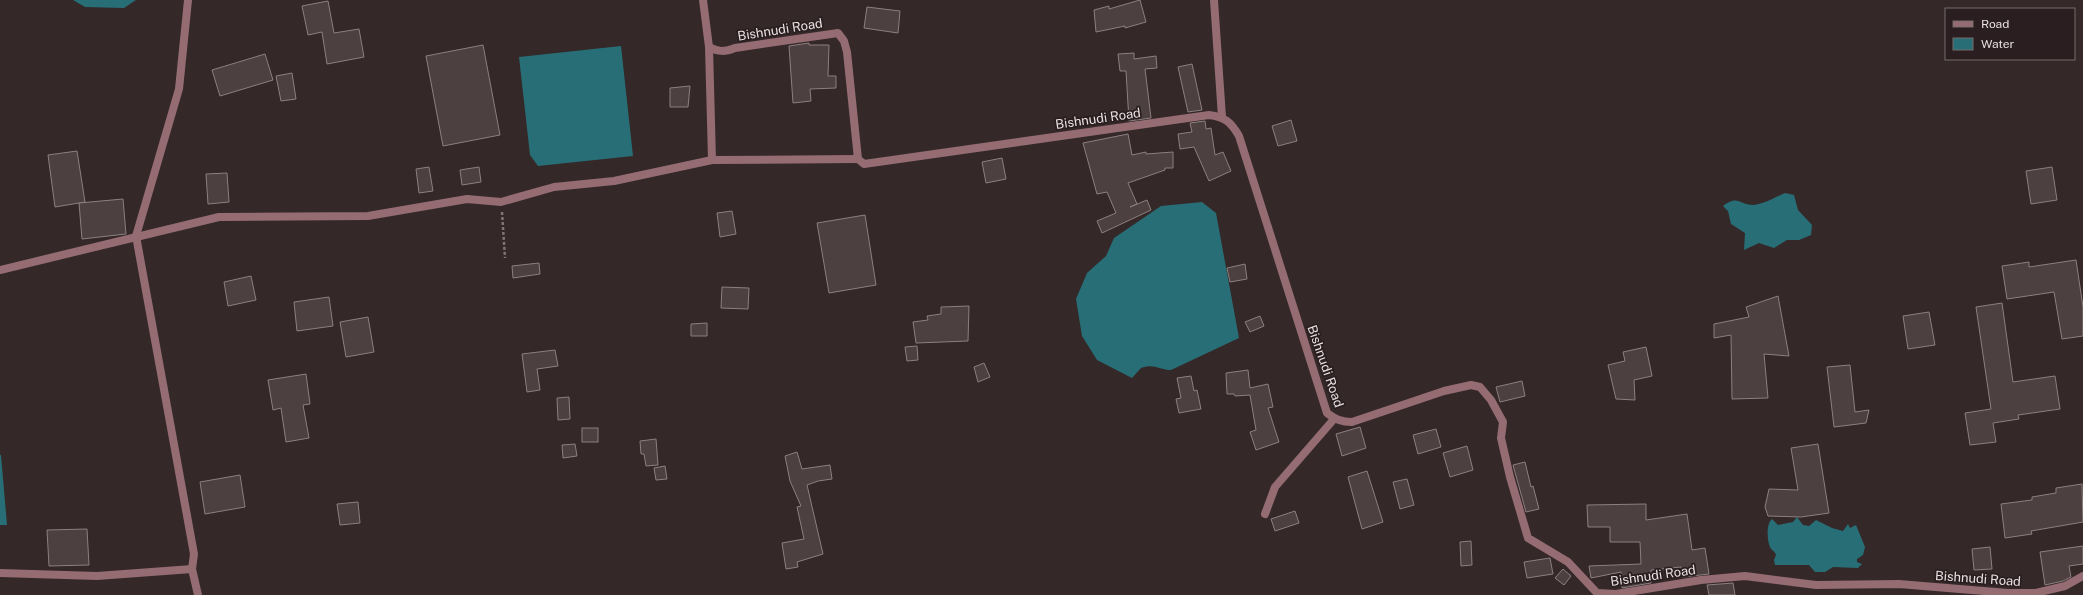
<svg xmlns="http://www.w3.org/2000/svg" width="2083" height="595" font-family="'Public Sans',sans-serif">
<style>
.water{fill:#286e76}
.building{fill:#4d4041;stroke:#8e7f81}
.lines{fill:none;stroke-linecap:round;stroke-linejoin:round}
.path{stroke:#7f7576;stroke-width:2.5;stroke-dasharray:3 2;stroke-linecap:butt}
.minor{stroke:#946c71;stroke-width:8}
.labels{text-anchor:middle;stroke-width:3.5;stroke-linejoin:round;paint-order:stroke}
.street-label{font-size:13px;fill:#e8e0e1;stroke:#2a1e20}
</style>
<rect width="100%" height="100%" fill="#342829"/>
<g class="water">
<path d="M73,0H136L124,8L85,7Z"/>
<path d="M621,46L633,156L538,166L530,155L519,57Z"/>
<path d="M1785,193L1794,195L1798,210L1812,225L1811,235L1799,240H1787L1774,248L1759,243L1744,250L1745,233L1731,224L1728,211L1723,206C1738,195 1738,204 1752,205C1762,205 1776,197 1785,193Z"/>
<path d="M1202,202L1216,213L1239,338L1171,370C1160,370 1154,363 1141,368L1132,378L1097,360L1082,336L1076,299L1087,273L1106,256L1114,238L1161,206Z"/>
<path d="M0,455H1L7,525H0Z"/>
<path d="M1797,517L1803,525L1809,526L1816,520L1832,528L1843,531L1848,524L1850,528L1856,525L1865,547L1863,555L1857,559V562L1862,564L1858,568L1833,567L1825,572H1815L1809,565H1775L1774,560L1776,555C1775,551 1772,551 1770,547C1767,540 1766,524 1772,519L1778,525L1793,522Z"/>
</g>
<g class="building">
<path d="M1140,0L1146,22L1125,28V26L1096,32L1094,10L1109,6V9Z"/>
<path d="M328,1L334,33L359,29L364,57L327,64L322,32L308,35L302,6Z"/>
<path d="M867,7L900,11L898,33L864,28Z"/>
<path d="M809,43V45H829L828,76H836V88L810,89L811,101L793,103L789,46Z"/>
<path d="M483,45L500,135L443,146L426,56Z"/>
<path d="M1134,53V59L1156,56L1157,68L1145,69L1151,118L1129,121L1126,71H1120L1118,54Z"/>
<path d="M265,54L273,80L220,96L212,70Z"/>
<path d="M1192,64L1202,110L1188,112L1178,67Z"/>
<path d="M292,73L296,99L281,101L276,76Z"/>
<path d="M690,86L688,107H670V88Z"/>
<path d="M1291,120L1297,141L1278,146L1272,126Z"/>
<path d="M1205,121L1206,129L1211,128L1215,155L1223,152L1231,171L1209,181L1194,147L1180,149L1178,134L1192,132L1190,123Z"/>
<path d="M1128,134L1132,155L1146,152V154L1173,152V168H1165V170L1128,183L1137,204L1130,207L1147,200L1151,210L1102,233L1097,221L1116,213L1107,192L1097,194L1083,143Z"/>
<path d="M77,151L85,202L55,207L48,155Z"/>
<path d="M1002,158L1006,179L986,183L982,162Z"/>
<path d="M429,167L433,191L419,193L416,169Z"/>
<path d="M479,167L481,182L462,185L460,170Z"/>
<path d="M2052,167L2057,200L2031,204L2026,171Z"/>
<path d="M227,173L229,202L208,204L206,174Z"/>
<path d="M123,199L126,234L82,239L79,203Z"/>
<path d="M732,211L736,234L720,237L717,213Z"/>
<path d="M865,215L876,285L829,293L817,223Z"/>
<path d="M2076,260L2083,307V336L2062,339L2054,292L2007,299L2002,266L2029,262V267Z"/>
<path d="M539,263L540,274L513,278L512,266Z"/>
<path d="M1245,264L1247,279L1230,282L1227,268Z"/>
<path d="M251,276L256,300L228,306L224,282Z"/>
<path d="M722,287L749,288L748,309L721,308Z"/>
<path d="M1778,296L1789,356L1764,354L1768,398L1732,399L1731,335L1714,338V324L1749,317L1746,307Z"/>
<path d="M329,297L333,326L297,331L294,302Z"/>
<path d="M2002,303L2013,382L2055,376L2060,409L2018,415L2019,419L1993,423L1996,442L1970,445L1965,413L1991,409L1976,307Z"/>
<path d="M969,306L968,341L916,343L913,322L928,320L927,316L941,314V307Z"/>
<path d="M1929,312L1935,345L1908,349L1903,316Z"/>
<path d="M1260,316L1264,326L1250,332L1245,322Z"/>
<path d="M368,317L374,352L346,357L340,322Z"/>
<path d="M707,323V336H691V324Z"/>
<path d="M917,346L918,360L907,361L905,347Z"/>
<path d="M1646,347L1652,376L1634,380L1635,400L1616,399L1608,365L1625,361L1623,352Z"/>
<path d="M555,350L558,366L537,369L540,390L527,392L522,354Z"/>
<path d="M984,363L990,377L978,382L974,367Z"/>
<path d="M1850,365L1855,412L1869,410L1866,423L1834,427L1827,367Z"/>
<path d="M1248,370L1250,388L1268,384L1273,407L1268,408L1279,442L1256,450L1250,432L1256,430L1250,395L1235,396L1234,394H1227L1226,373Z"/>
<path d="M306,374L310,404L303,405L309,438L286,442L281,408L273,410L268,380Z"/>
<path d="M1191,376L1194,391L1197,390L1201,409L1179,413L1176,399L1181,398L1177,378Z"/>
<path d="M1522,381L1525,396L1500,402L1496,387Z"/>
<path d="M569,397L570,419L558,420L557,398Z"/>
<path d="M1360,427L1366,448L1342,456L1336,434Z"/>
<rect x="582" y="428" width="16" height="14"/>
<path d="M1436,429L1441,447L1418,454L1413,435Z"/>
<path d="M656,439L658,465L646,466L644,454H641L640,441Z"/>
<path d="M575,444L577,456L563,458L562,445Z"/>
<path d="M1818,444L1829,513L1801,517L1768,516L1765,507L1769,489L1798,490L1791,448Z"/>
<path d="M1467,446L1473,470L1450,477L1443,453Z"/>
<path d="M797,452L802,469L830,465L832,479L818,481L807,485L823,554L797,562L798,567L786,569L782,543L804,539L797,507L801,506L790,481L785,456Z"/>
<path d="M1525,462L1531,487L1533,486L1539,509L1526,512L1513,465Z"/>
<path d="M665,466L667,479L656,480L654,468Z"/>
<path d="M1367,471L1383,522L1362,529L1348,477Z"/>
<path d="M240,475L245,507L205,514L200,482Z"/>
<path d="M1407,479L1414,505L1400,509L1393,482Z"/>
<path d="M2082,484L2083,522L2031,531L2032,534L2005,538L2001,504L2032,500V497L2056,493V488Z"/>
<path d="M358,502L360,523L340,525L337,504Z"/>
<path d="M1646,504V520L1687,514L1692,550L1705,548L1709,574L1683,577L1681,567L1651,570V583L1622,588L1621,572L1591,578L1589,566L1641,564L1640,542H1610V527H1588L1587,505Z"/>
<path d="M1295,511L1299,523L1275,531L1271,519Z"/>
<path d="M87,529L89,565L49,566L47,530Z"/>
<path d="M1471,541L1472,565L1461,566L1460,542Z"/>
<path d="M2083,546V564L2069,566L2071,577L2063,581L2045,585L2040,552Z"/>
<path d="M1990,547L1992,569L1974,570L1972,549Z"/>
<path d="M1550,558L1553,574L1527,578L1524,562Z"/>
<path d="M1563,569L1571,576L1564,585L1555,578Z"/>
<path d="M1733,583L1735,595H1709L1707,585Z"/>
</g>
<g class="lines">
<path class="path" d="M502,212L505,258"/>
<g class="minor">
<path d="M188,0L179,89L136,236L194,554L192,569L198,595"/>
<path d="M703,0L709,47C718,52 725,52 735,48L838,33L844,41L847,52L858,159L864,164L1209,115C1225,117 1231,122 1239,136L1327,413C1335,419 1341,422 1352,422L1444,391L1471,385L1480,387L1491,400L1503,422L1501,438L1510,477L1528,538L1568,562L1597,593L1616,594L1701,580L1745,576L1816,585L1899,584L2008,593H2036L2065,586L2083,576"/>
<path d="M1214,0L1222,117"/>
<path d="M709,47L712,160"/>
<path d="M0,270L219,217L368,216L467,199L501,202L554,187L614,181L712,160L858,159"/>
<path d="M1265,514L1275,487L1334,419"/>
<path d="M0,573L97,576L192,569"/>
</g>
</g>
<g class="labels">
<g class="street-label">
<text transform="translate(780 29) rotate(-9)" y="5">Bishnudi Road</text>
<text transform="translate(1098 118) rotate(-8)" y="5">Bishnudi Road</text>
<text transform="translate(1326 366) rotate(71)" y="5">Bishnudi Road</text>
<text transform="translate(1653 575) rotate(-8)" y="5">Bishnudi Road</text>
<text transform="translate(1978 578) rotate(4)" y="5">Bishnudi Road</text>
</g>
</g>
<rect x="1945" y="8" width="130" height="52" fill="#2a1e20" stroke="#766c6d"/>
<rect x="1953" y="21" width="20" height="6" fill="#946c71" stroke="#766c6d"/>
<text x="1981" y="28" font-size="12" fill="#e8e0e1">Road</text>
<rect x="1953" y="38" width="20" height="12" fill="#286e76" stroke="#766c6d"/>
<text x="1981" y="48" font-size="12" fill="#e8e0e1">Water</text>
</svg>
